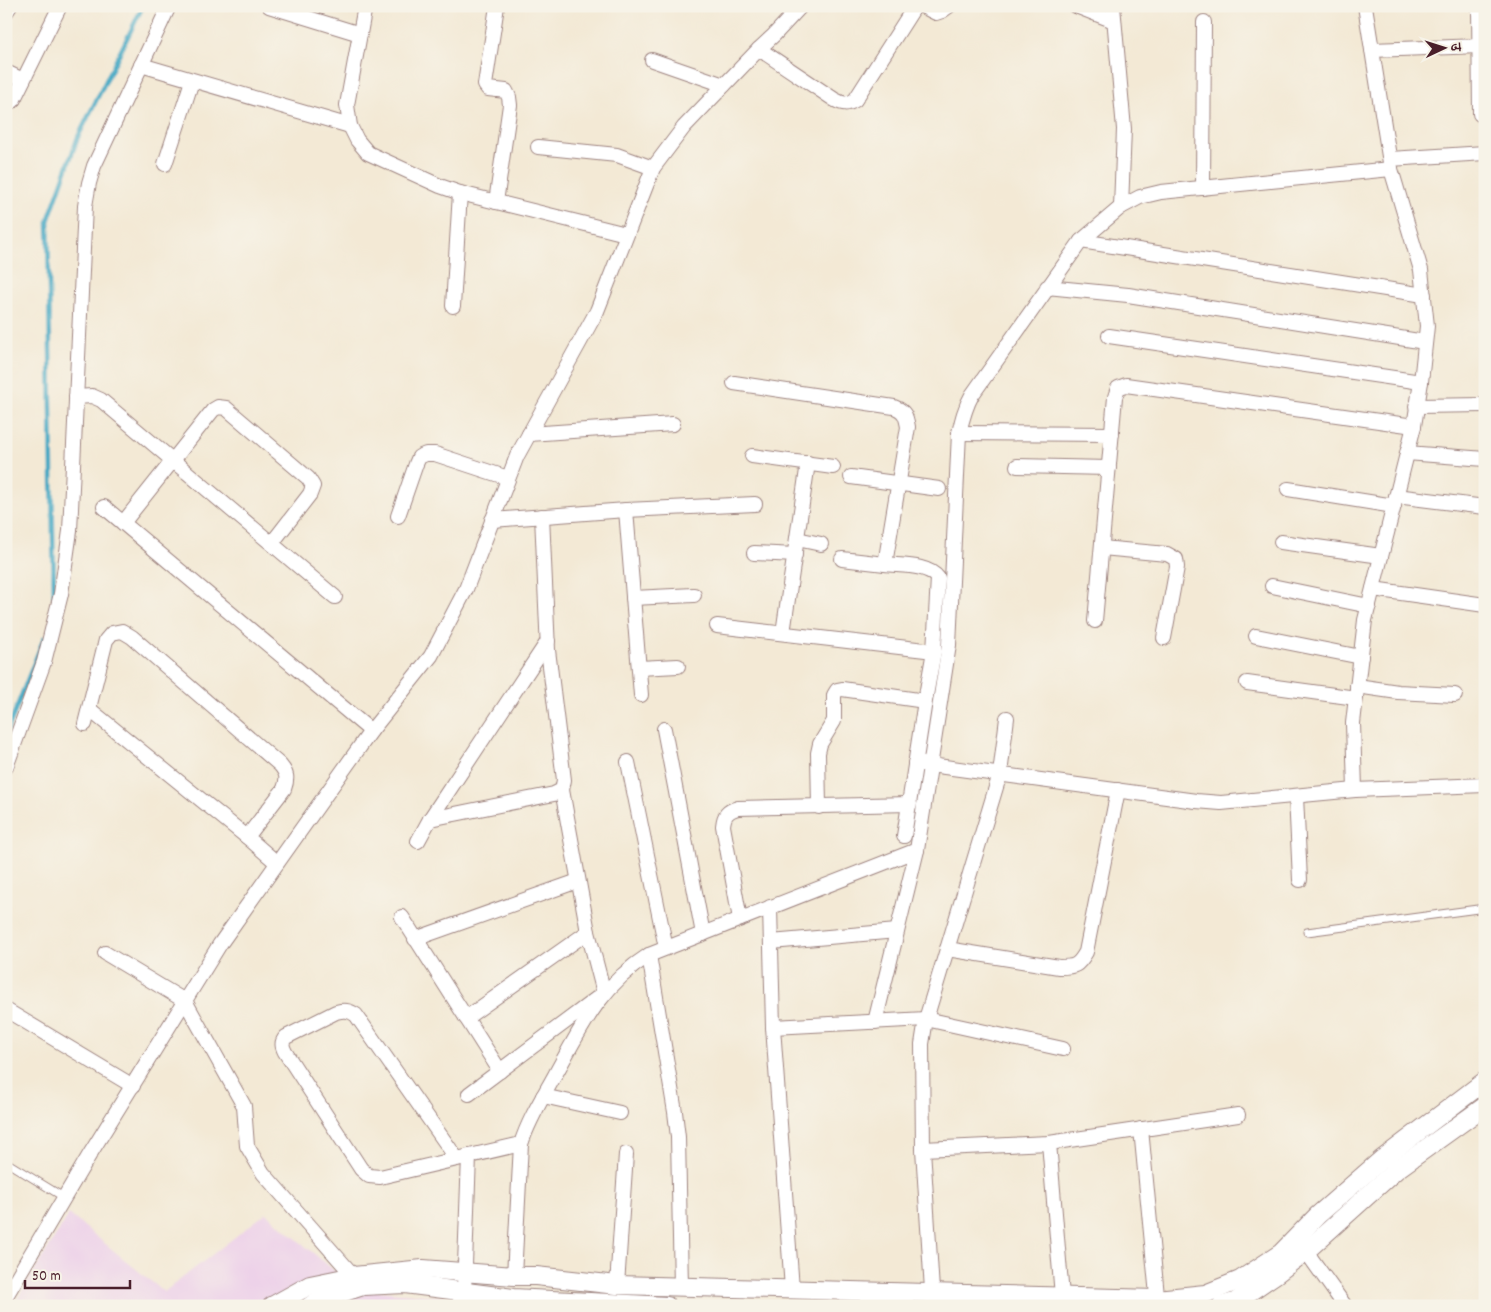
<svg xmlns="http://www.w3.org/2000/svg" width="1491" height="1312" font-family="Dekko,'Playpen Sans Deva',sans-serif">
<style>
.built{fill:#edd1e9}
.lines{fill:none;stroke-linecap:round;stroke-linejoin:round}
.stream{stroke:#44a8c4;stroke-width:4.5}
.service-casing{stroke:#9e8480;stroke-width:9}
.minor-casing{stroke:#9e8480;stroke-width:16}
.tertiary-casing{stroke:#9e8480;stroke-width:20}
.service{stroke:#fff;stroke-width:7}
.minor{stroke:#fff;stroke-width:14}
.tertiary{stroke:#fff;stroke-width:18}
</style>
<rect width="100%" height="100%" fill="#f7f3e8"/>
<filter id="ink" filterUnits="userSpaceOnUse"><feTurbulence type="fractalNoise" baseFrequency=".02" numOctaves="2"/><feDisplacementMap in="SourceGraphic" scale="10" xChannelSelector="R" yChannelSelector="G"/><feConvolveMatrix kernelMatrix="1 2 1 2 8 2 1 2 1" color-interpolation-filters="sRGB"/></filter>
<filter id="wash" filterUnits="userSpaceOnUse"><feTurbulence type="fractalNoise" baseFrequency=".0096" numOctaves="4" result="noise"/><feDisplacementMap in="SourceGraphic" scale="20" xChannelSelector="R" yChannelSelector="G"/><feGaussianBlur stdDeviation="1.12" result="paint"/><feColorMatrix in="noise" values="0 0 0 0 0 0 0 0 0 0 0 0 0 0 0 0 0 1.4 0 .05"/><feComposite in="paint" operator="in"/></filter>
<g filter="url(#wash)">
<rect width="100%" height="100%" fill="#f3e9d5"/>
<path class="built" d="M266,1213L356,1289L446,1297L445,1306H13L69,1214L164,1292Z"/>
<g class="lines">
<g class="stream">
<path d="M54,597L48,221L78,137L143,6"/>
<path d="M6,734L44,638"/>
</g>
</g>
</g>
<g filter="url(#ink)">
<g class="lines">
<g class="service-casing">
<g id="service">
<path d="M1307,932L1485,908"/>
<path d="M6,1162L65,1198"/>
</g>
</g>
<g class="minor-casing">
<g id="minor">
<path d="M269,6L360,34"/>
<path d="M365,6L347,105L350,126L357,140L368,153L440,186L460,193L626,234"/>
<path d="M922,6L936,13L942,11L949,6"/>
<path d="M1076,6L1114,21"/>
<path d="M1113,6L1124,129L1121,207"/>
<path d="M1479,6L1480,114"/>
<path d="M6,12L10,6"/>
<path d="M759,49L835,100C843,104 847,105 855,100L915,6"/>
<path d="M1372,50L1480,46"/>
<path d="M652,60L724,85"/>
<path d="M141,65L350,126"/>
<path d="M6,72L23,80"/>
<path d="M13,101L60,6"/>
<path d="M538,147L617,155L653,168"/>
<path d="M1390,159L1485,153"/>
<path d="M165,164L192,81"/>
<path d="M1203,188L1204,22"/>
<path d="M496,202L510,105L509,97L506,91L488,89L485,85L497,6"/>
<path d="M1081,241L1424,295"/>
<path d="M1047,287L1128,295L1425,342"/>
<path d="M453,306L460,193"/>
<path d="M1109,336L1421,382"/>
<path d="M734,383L894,407C905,411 906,416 908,427L885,564C901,566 928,564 938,578L934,651"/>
<path d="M76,397L92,396L101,400L335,597"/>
<path d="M1416,406L1485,405"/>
<path d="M959,433L1112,434"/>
<path d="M529,434L673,424"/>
<path d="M1407,453L1485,459"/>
<path d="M752,456L833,467"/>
<path d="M1017,466L1109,468"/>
<path d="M851,477L939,489"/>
<path d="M1288,489L1394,506"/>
<path d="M1396,496L1485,507"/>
<path d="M104,507L371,731"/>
<path d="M626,510L641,695"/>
<path d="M398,516L416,464L419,457L426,454H435L508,478"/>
<path d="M492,520L626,510L755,504"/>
<path d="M123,523L213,410L218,407L226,408L308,478L313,486L310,494L272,543"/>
<path d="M797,539L821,544"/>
<path d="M1281,542L1381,556"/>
<path d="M1102,548L1167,554L1176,559L1177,567L1164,638"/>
<path d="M754,553L795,555"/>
<path d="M842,559L885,564"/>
<path d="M1272,586L1369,606"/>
<path d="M1373,589L1485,605"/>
<path d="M633,598L694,595"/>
<path d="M1095,621L1115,397L1118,388L1126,385L1414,426"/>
<path d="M717,626L934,651L925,701L904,836"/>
<path d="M783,633L808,463"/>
<path d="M1256,636L1361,657"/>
<path d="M639,668L678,666"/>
<path d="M1247,683L1356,698"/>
<path d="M1357,686L1398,692L1455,695"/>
<path d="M89,709L247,837"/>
<path d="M85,724L106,640L112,633L122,631L132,637L280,765C287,773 288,778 284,789L247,837L277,863"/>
<path d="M664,729L703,934"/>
<path d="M628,762L666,948"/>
<path d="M915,763L1196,801L1221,803L1355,790L1485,785"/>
<path d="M6,767L44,662L61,594L70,531L85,206L89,183L94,166L169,6"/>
<path d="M1355,790L1353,723L1365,620L1414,426L1421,382L1427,326L1421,270L1391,169L1365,6"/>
<path d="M1296,796L1300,880"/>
<path d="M819,807L818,753L820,744L834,721V695L837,690L842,689L925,701"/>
<path d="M430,819L554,794L562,790L564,780L548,650L542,516"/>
<path d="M418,841L430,819L548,641"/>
<path d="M770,907L773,1027L792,1289"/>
<path d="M402,917L500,1071"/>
<path d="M740,919L723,826C724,815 727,811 738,808L910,804"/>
<path d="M415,939L578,881"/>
<path d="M771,942L897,931"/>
<path d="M947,949L1059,967C1075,967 1078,966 1086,952L1118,790"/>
<path d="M105,953L185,1001L244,1106L247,1146L263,1173L359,1282"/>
<path d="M649,955L675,1112L678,1137L681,1287"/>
<path d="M6,1010L133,1086"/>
<path d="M466,1018L588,932"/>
<path d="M875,1022L917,850"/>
<path d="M773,1027L926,1019L1063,1049"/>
<path d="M469,1094L604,993L588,932L562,790"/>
<path d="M543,1096L620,1113"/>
<path d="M1141,1129L1158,1306"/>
<path d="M1049,1143L1062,1296"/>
<path d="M923,1149L1049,1143L1238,1115"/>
<path d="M457,1159L356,1015C349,1010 344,1010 336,1012L286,1037C281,1042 282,1046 285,1052L361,1169L369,1176L380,1177L521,1144"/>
<path d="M1300,1243L1345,1306"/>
<path d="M514,1276L521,1144C529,1119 543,1097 555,1075C582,1026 600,986 649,955L917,850L949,645L959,433C962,420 965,407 972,395L1081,241L1121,207L1140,197L1161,192L1391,169"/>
<path d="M617,1285L626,1154"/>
<path d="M6,1296L90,1154L220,944L371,731L431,656L466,589L517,456L597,311L653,168L684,127L759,49L774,35L801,6"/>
<path d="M458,1306L464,1292L469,1156"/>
<path d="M933,1306L923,1149L922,1044L926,1019L1000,774L1007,718"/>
</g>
</g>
<g class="tertiary-casing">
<g id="tertiary">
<path d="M272,1306L310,1285L354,1276L423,1269L514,1276H536L617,1285L1157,1299L1205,1294L1240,1280L1281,1253L1318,1215L1381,1160L1485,1081"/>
<path d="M310,1306L317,1301L363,1286L405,1284L513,1298L667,1306"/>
<path d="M1221,1306L1235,1302L1276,1274L1306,1251L1396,1170L1485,1106"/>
</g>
</g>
<use href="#service" class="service"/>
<use href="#minor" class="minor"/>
<use href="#tertiary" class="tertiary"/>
</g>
</g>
<rect width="1491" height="1312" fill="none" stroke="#f7f3e8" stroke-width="25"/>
<g transform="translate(1444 48) rotate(86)" stroke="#f7f3e8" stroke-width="4" paint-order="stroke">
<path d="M0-4L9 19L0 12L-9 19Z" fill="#4a1f2b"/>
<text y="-8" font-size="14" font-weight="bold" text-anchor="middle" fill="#4a1f2b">उ</text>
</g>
<path d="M25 1280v8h105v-8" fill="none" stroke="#4a1f2b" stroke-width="2.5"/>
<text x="32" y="1280" font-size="15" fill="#4a1f2b" stroke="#f7f3e8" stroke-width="4" paint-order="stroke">50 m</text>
</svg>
